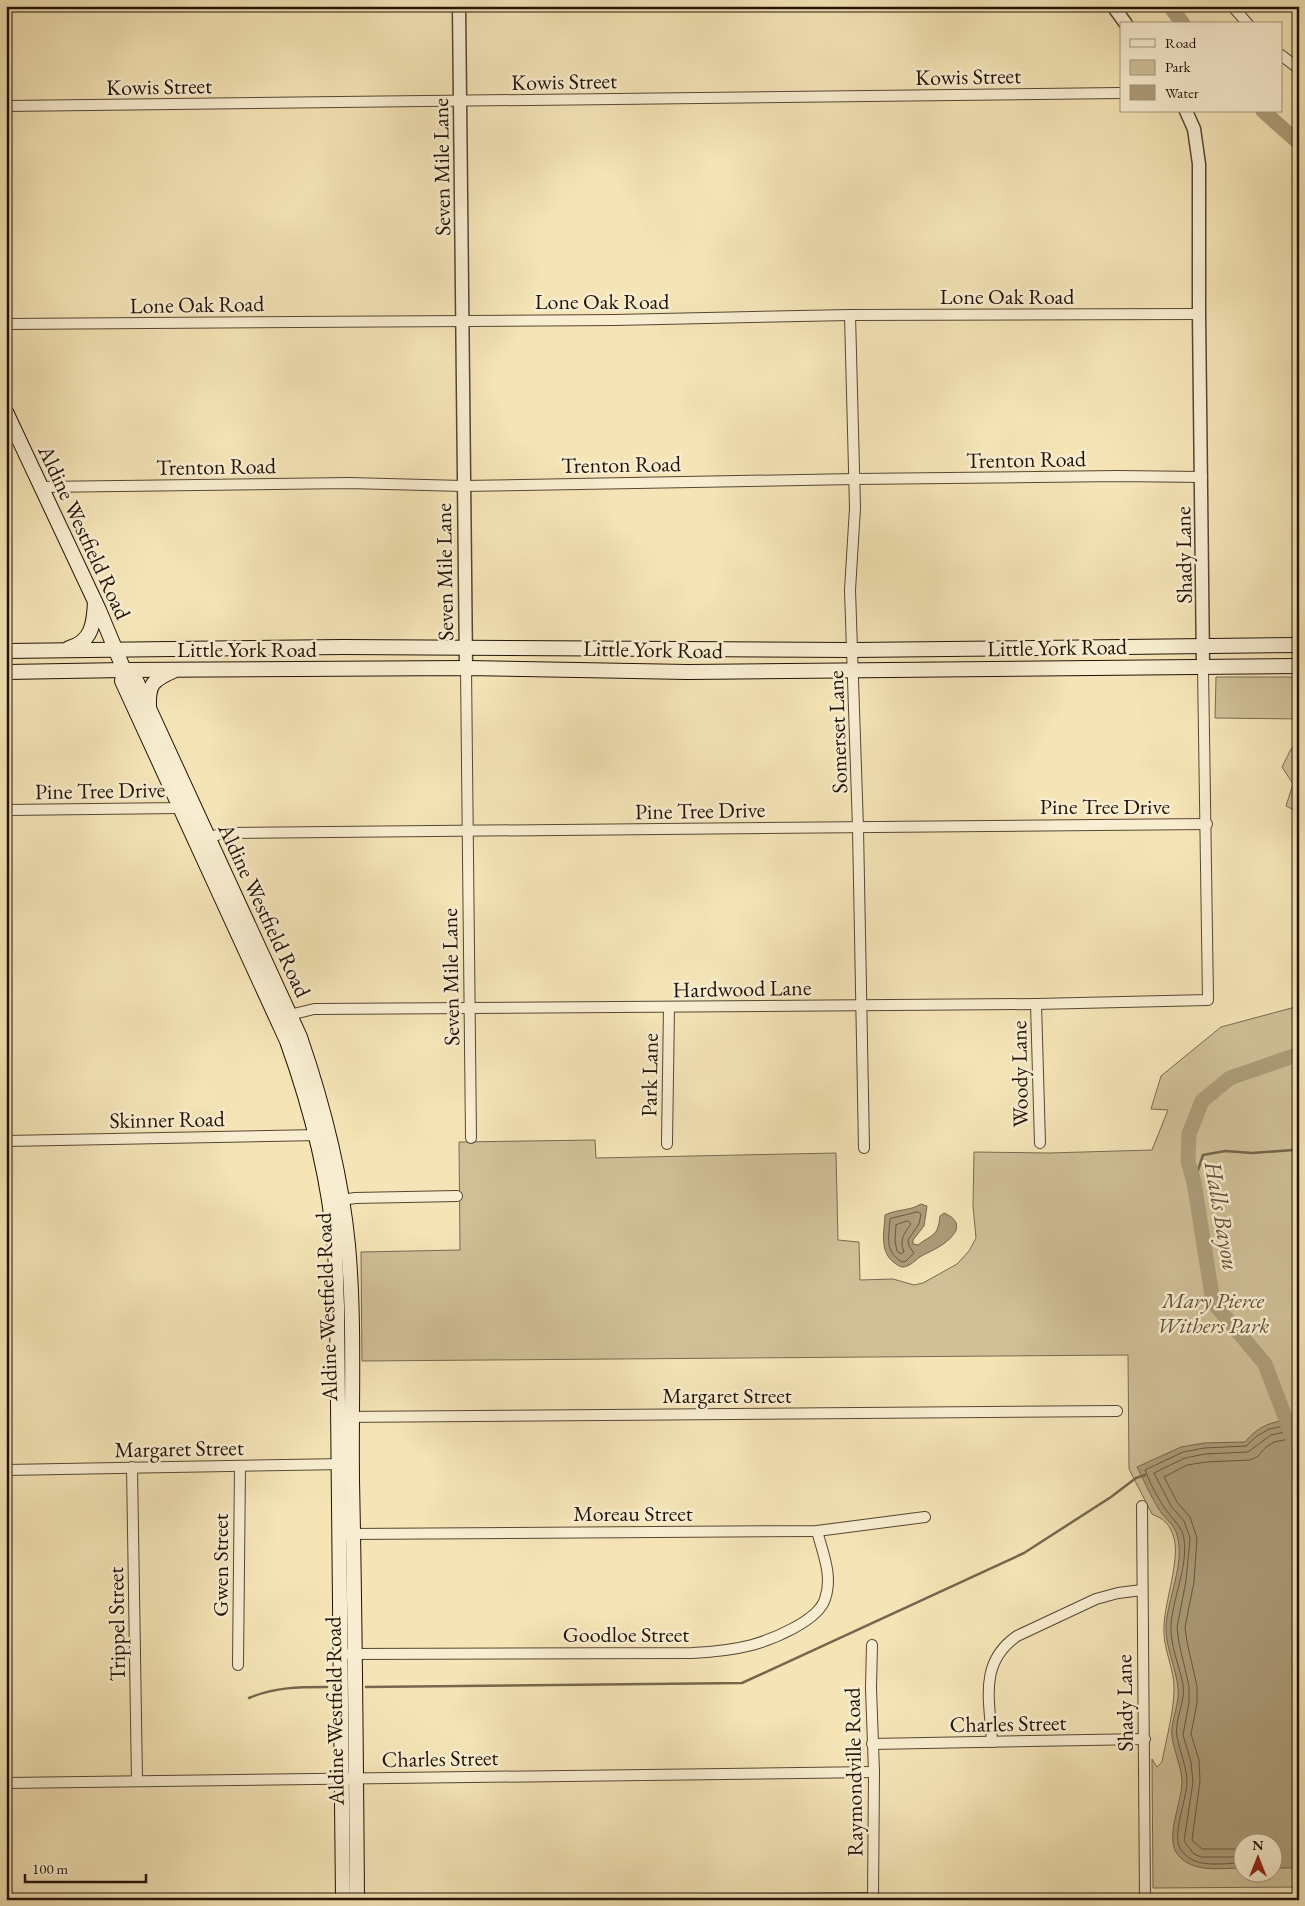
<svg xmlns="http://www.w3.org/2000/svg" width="1305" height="1906" font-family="'EB Garamond',serif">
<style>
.green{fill:#d0c098;stroke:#796a50;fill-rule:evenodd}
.water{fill:#ad9d7a;stroke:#75664c}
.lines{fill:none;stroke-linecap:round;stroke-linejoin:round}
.shore{stroke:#685840;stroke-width:1}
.stream{stroke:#75664c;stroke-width:2.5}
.river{stroke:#ad9d7a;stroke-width:15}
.minor-casing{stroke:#564733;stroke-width:12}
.tertiary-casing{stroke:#564733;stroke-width:15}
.secondary-casing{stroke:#221307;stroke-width:16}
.minor{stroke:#f8edd0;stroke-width:10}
.tertiary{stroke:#f8edd0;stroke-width:12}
.secondary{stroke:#f8edd0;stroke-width:14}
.labels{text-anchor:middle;stroke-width:5;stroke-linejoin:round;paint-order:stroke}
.street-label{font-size:22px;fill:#221307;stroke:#f8edd0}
.park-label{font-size:22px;font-style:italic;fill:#5f503a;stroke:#f8edd0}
.water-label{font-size:24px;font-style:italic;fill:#61513b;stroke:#f8edd0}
</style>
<rect width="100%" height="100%" fill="#f4e4b6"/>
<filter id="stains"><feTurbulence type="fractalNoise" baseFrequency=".004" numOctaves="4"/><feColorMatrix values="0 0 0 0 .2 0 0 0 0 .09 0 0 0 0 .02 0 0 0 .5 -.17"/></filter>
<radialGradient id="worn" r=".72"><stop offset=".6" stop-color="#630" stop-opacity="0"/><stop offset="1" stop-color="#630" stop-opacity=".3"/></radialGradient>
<g class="green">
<path d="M1216,677H1299V719L1215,718Z"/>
<path d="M1299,740V831L1296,811L1286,806L1293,784L1282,767L1291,749Z"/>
<path d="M1299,1006V1887L1153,1888L1152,1759L1157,1767L1162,1762C1166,1740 1174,1711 1174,1690C1175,1669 1162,1648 1164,1625C1165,1601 1180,1560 1174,1538C1170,1524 1164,1519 1152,1514L1129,1469L1128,1355L362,1361L361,1252L460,1250L459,1142L595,1140L596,1158L836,1153L838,1240L859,1242L860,1280L893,1279L914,1285L923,1283L957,1264L969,1251L976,1238L973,1206L974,1152L1049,1153L1152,1150L1168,1110L1151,1109L1161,1076L1221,1027ZM1242,1844H1272V1874H1242Z"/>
</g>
<g class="water">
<path d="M921,1204L927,1206L924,1226L913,1240V1244L918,1245C932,1234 938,1237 940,1216L944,1213C951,1216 959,1221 956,1230C951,1242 934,1250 923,1255C917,1258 913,1264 907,1266C903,1268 900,1267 896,1264C879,1253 884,1234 885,1215C897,1209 910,1211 921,1204Z"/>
<path d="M1297,1418L1299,1419V1868H1273L1272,1844H1242V1868C1220,1868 1190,1874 1176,1852C1166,1834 1182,1802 1182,1781C1181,1765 1174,1752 1172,1737C1170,1721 1180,1705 1178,1688C1176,1667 1165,1647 1166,1625C1168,1599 1184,1563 1178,1539C1176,1527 1169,1522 1162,1514C1152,1500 1145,1482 1137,1467L1181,1447L1204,1443L1245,1442C1261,1423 1274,1422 1297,1418Z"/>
</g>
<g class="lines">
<g class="shore">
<path d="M918,1212L921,1214L919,1224L908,1240L909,1246L914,1253L906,1261L902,1262C884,1251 889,1237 890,1219Z"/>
<path d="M908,1221L911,1224C904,1234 899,1239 904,1252L901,1254L897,1251L895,1241L896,1225Z"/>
<path d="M1242,1849H1202L1192,1840L1200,1781L1199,1760L1191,1734L1197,1703V1686L1187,1642L1185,1627L1194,1582L1197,1538L1190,1517L1177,1502L1164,1477L1187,1465L1206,1462L1250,1460L1257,1457L1266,1447L1274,1442L1299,1437"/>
<path d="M1242,1857H1201L1194,1854L1184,1841L1193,1782L1191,1762L1183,1735L1189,1702V1686L1179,1643L1177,1627L1186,1581L1190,1538L1184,1521L1171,1506L1154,1473L1185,1458L1205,1454L1248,1452L1271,1435L1299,1429"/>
<path d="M1242,1863C1222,1863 1192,1870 1180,1848C1172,1833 1187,1799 1187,1781C1186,1765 1180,1752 1177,1737C1174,1719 1186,1702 1183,1684C1179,1665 1170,1645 1171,1625C1173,1597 1188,1567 1184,1539C1182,1526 1173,1520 1166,1510C1158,1499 1150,1483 1145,1470L1183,1452L1204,1448L1246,1446L1257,1436L1269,1429L1299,1423"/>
</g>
<g class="stream">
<path d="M1194,1182L1203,1155L1225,1151L1252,1153L1294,1150"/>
<path d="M366,1687L742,1683L1024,1553L1111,1497L1136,1478L1145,1475"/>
<path d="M249,1698C275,1687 299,1687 327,1687"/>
</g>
<g class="river">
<path d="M1170,6L1183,24"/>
<path d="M1263,111L1299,143"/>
<path d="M1299,1054L1230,1078L1202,1101L1189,1134L1188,1161L1194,1182L1213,1302L1265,1364L1299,1454"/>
</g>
<g class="minor-casing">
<g id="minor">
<path d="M1232,6L1248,24"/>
<path d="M1281,55L1299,69"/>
<path d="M6,106L1121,93"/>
<path d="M850,315L855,508L850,590L858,828L864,1148"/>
<path d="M6,324L615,320L850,315L1199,314"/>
<path d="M41,487L349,483L463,486L855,479L1118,476L1202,477"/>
<path d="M466,668L471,1138"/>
<path d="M6,810L180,808L185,806"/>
<path d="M204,840L222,833L1207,824"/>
<path d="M1036,1004L1040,1143"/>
<path d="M285,1016L314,1009L1036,1004L1208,1000L1203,667"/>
<path d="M6,1141L320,1135"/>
<path d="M667,1144L669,1007"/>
<path d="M336,1201L355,1198L457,1196"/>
<path d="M338,1417L1117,1411"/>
<path d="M132,1467L137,1781"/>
<path d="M6,1470L345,1464"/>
<path d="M1142,1506L1145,1900"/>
<path d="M348,1534L817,1531L925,1517"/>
<path d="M872,1645L871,1688L874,1772L873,1900"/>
<path d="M349,1654L692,1653C712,1652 733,1650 752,1645C773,1639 818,1621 825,1599C833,1576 823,1554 817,1531"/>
<path d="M238,1665L240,1466"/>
<path d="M992,1742C990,1701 978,1663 1017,1636L1096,1599L1118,1593L1142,1590"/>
<path d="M872,1744L1145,1739"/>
<path d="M6,1783L874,1772"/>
<path d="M676,1900L873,1898"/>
<path d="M1215,1900L1299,1899"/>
</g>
</g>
<g class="tertiary-casing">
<g id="tertiary">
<path d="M459,6L466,668"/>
<path d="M1113,6L1126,24"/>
<path d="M1186,111L1194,129L1199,164V314L1203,667"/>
</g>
</g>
<g class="secondary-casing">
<g id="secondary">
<path d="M6,412L99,610L124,670L136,680L300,1037C323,1104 341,1174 348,1245C355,1323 351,1402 352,1481C355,1620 356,1760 357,1900"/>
<path d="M69,648C92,642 94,623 95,602"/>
<path d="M6,651L343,647L853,650L1299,645"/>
<path d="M124,670L122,681L287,1041C311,1108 329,1178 335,1249C336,1268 336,1287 337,1306L343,1900"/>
<path d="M6,672L124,670L466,668L688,672L1299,666"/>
<path d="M149,707C148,684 153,680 173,671"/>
</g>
</g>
<use href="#minor" class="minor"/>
<use href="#tertiary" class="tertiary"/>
<use href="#secondary" class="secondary"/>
</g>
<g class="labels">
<g class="street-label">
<text transform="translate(968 76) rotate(-1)" y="8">Kowis Street</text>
<text transform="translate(564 81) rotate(-1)" y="8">Kowis Street</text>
<text transform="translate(159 86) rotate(-1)" y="8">Kowis Street</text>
<text transform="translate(441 167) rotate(-91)" y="8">Seven Mile Lane</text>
<text x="1007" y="304">Lone Oak Road</text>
<text x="602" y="309">Lone Oak Road</text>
<text transform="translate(197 304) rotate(-1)" y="8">Lone Oak Road</text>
<text transform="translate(1026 459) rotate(-1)" y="8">Trenton Road</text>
<text transform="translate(621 464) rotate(-1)" y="8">Trenton Road</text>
<text transform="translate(216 466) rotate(-1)" y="8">Trenton Road</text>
<text transform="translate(85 532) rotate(65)" y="8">Aldine Westfield Road</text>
<text transform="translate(1183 555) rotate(-91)" y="8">Shady Lane</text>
<text transform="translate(444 572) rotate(-91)" y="8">Seven Mile Lane</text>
<text transform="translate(1057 647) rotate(-1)" y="8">Little York Road</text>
<text x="247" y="657">Little York Road</text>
<text transform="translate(653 649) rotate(1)" y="8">Little York Road</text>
<text transform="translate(837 732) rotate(-92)" y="8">Somerset Lane</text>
<text transform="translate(100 790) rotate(-1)" y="8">Pine Tree Drive</text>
<text x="1105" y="814">Pine Tree Drive</text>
<text transform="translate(700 810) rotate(-1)" y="8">Pine Tree Drive</text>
<text transform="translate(265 910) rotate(65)" y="8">Aldine Westfield Road</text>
<text transform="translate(450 977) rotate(-91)" y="8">Seven Mile Lane</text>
<text transform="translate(742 988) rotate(-1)" y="8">Hardwood Lane</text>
<text transform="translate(1019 1074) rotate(-91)" y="8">Woody Lane</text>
<text transform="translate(649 1075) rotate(-89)" y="8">Park Lane</text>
<text transform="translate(167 1119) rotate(-1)" y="8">Skinner Road</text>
<text transform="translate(326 1307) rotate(-92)" y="8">Aldine Westfield Road</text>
<text x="727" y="1403">Margaret Street</text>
<text transform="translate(179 1448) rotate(-1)" y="8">Margaret Street</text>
<text x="633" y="1521">Moreau Street</text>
<text transform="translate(220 1565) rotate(-90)" y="8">Gwen Street</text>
<text transform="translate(116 1624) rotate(-91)" y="8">Trippel Street</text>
<text x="626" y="1642">Goodloe Street</text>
<text transform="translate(1124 1703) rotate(-91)" y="8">Shady Lane</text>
<text transform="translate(334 1711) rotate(-91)" y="8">Aldine Westfield Road</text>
<text transform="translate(1008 1723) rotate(-1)" y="8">Charles Street</text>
<text transform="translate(440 1758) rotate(-1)" y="8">Charles Street</text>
<text transform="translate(853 1772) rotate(-91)" y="8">Raymondville Road</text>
</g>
<g class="park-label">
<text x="1213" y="1308">Mary Pierce<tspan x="1213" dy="25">Withers Park</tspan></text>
</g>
<g class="water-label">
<text transform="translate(1222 1216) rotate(80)" y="8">Halls Bayou</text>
</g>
</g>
<rect width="1305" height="1906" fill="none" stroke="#f4e4b6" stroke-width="25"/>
<rect x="8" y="8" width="1290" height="1891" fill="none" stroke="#221307" stroke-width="2.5"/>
<rect x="12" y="12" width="1280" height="1881" fill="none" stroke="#221307"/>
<rect x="1120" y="22" width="162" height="90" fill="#f8edd0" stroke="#a29680"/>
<rect x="1130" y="39" width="25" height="8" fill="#f8edd0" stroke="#a29680"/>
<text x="1165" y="48" font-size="15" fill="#221307">Road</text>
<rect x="1130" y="60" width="25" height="15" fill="#d0c098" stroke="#a29680"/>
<text x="1165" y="72" font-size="15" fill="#221307">Park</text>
<rect x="1130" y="85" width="25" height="15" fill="#ad9d7a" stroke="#a29680"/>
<text x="1165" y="98" font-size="15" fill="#221307">Water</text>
<g transform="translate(1258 1858)"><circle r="24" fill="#f8edd0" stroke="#a29680"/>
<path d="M0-4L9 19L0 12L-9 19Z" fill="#8f2418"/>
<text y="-8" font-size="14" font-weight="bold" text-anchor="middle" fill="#221307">N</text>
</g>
<path d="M25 1874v8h121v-8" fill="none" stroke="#221307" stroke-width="2.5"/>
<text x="32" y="1874" font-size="15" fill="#221307" stroke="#f8edd0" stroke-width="4" paint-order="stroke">100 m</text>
<rect width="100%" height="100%" filter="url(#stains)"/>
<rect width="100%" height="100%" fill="url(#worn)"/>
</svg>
